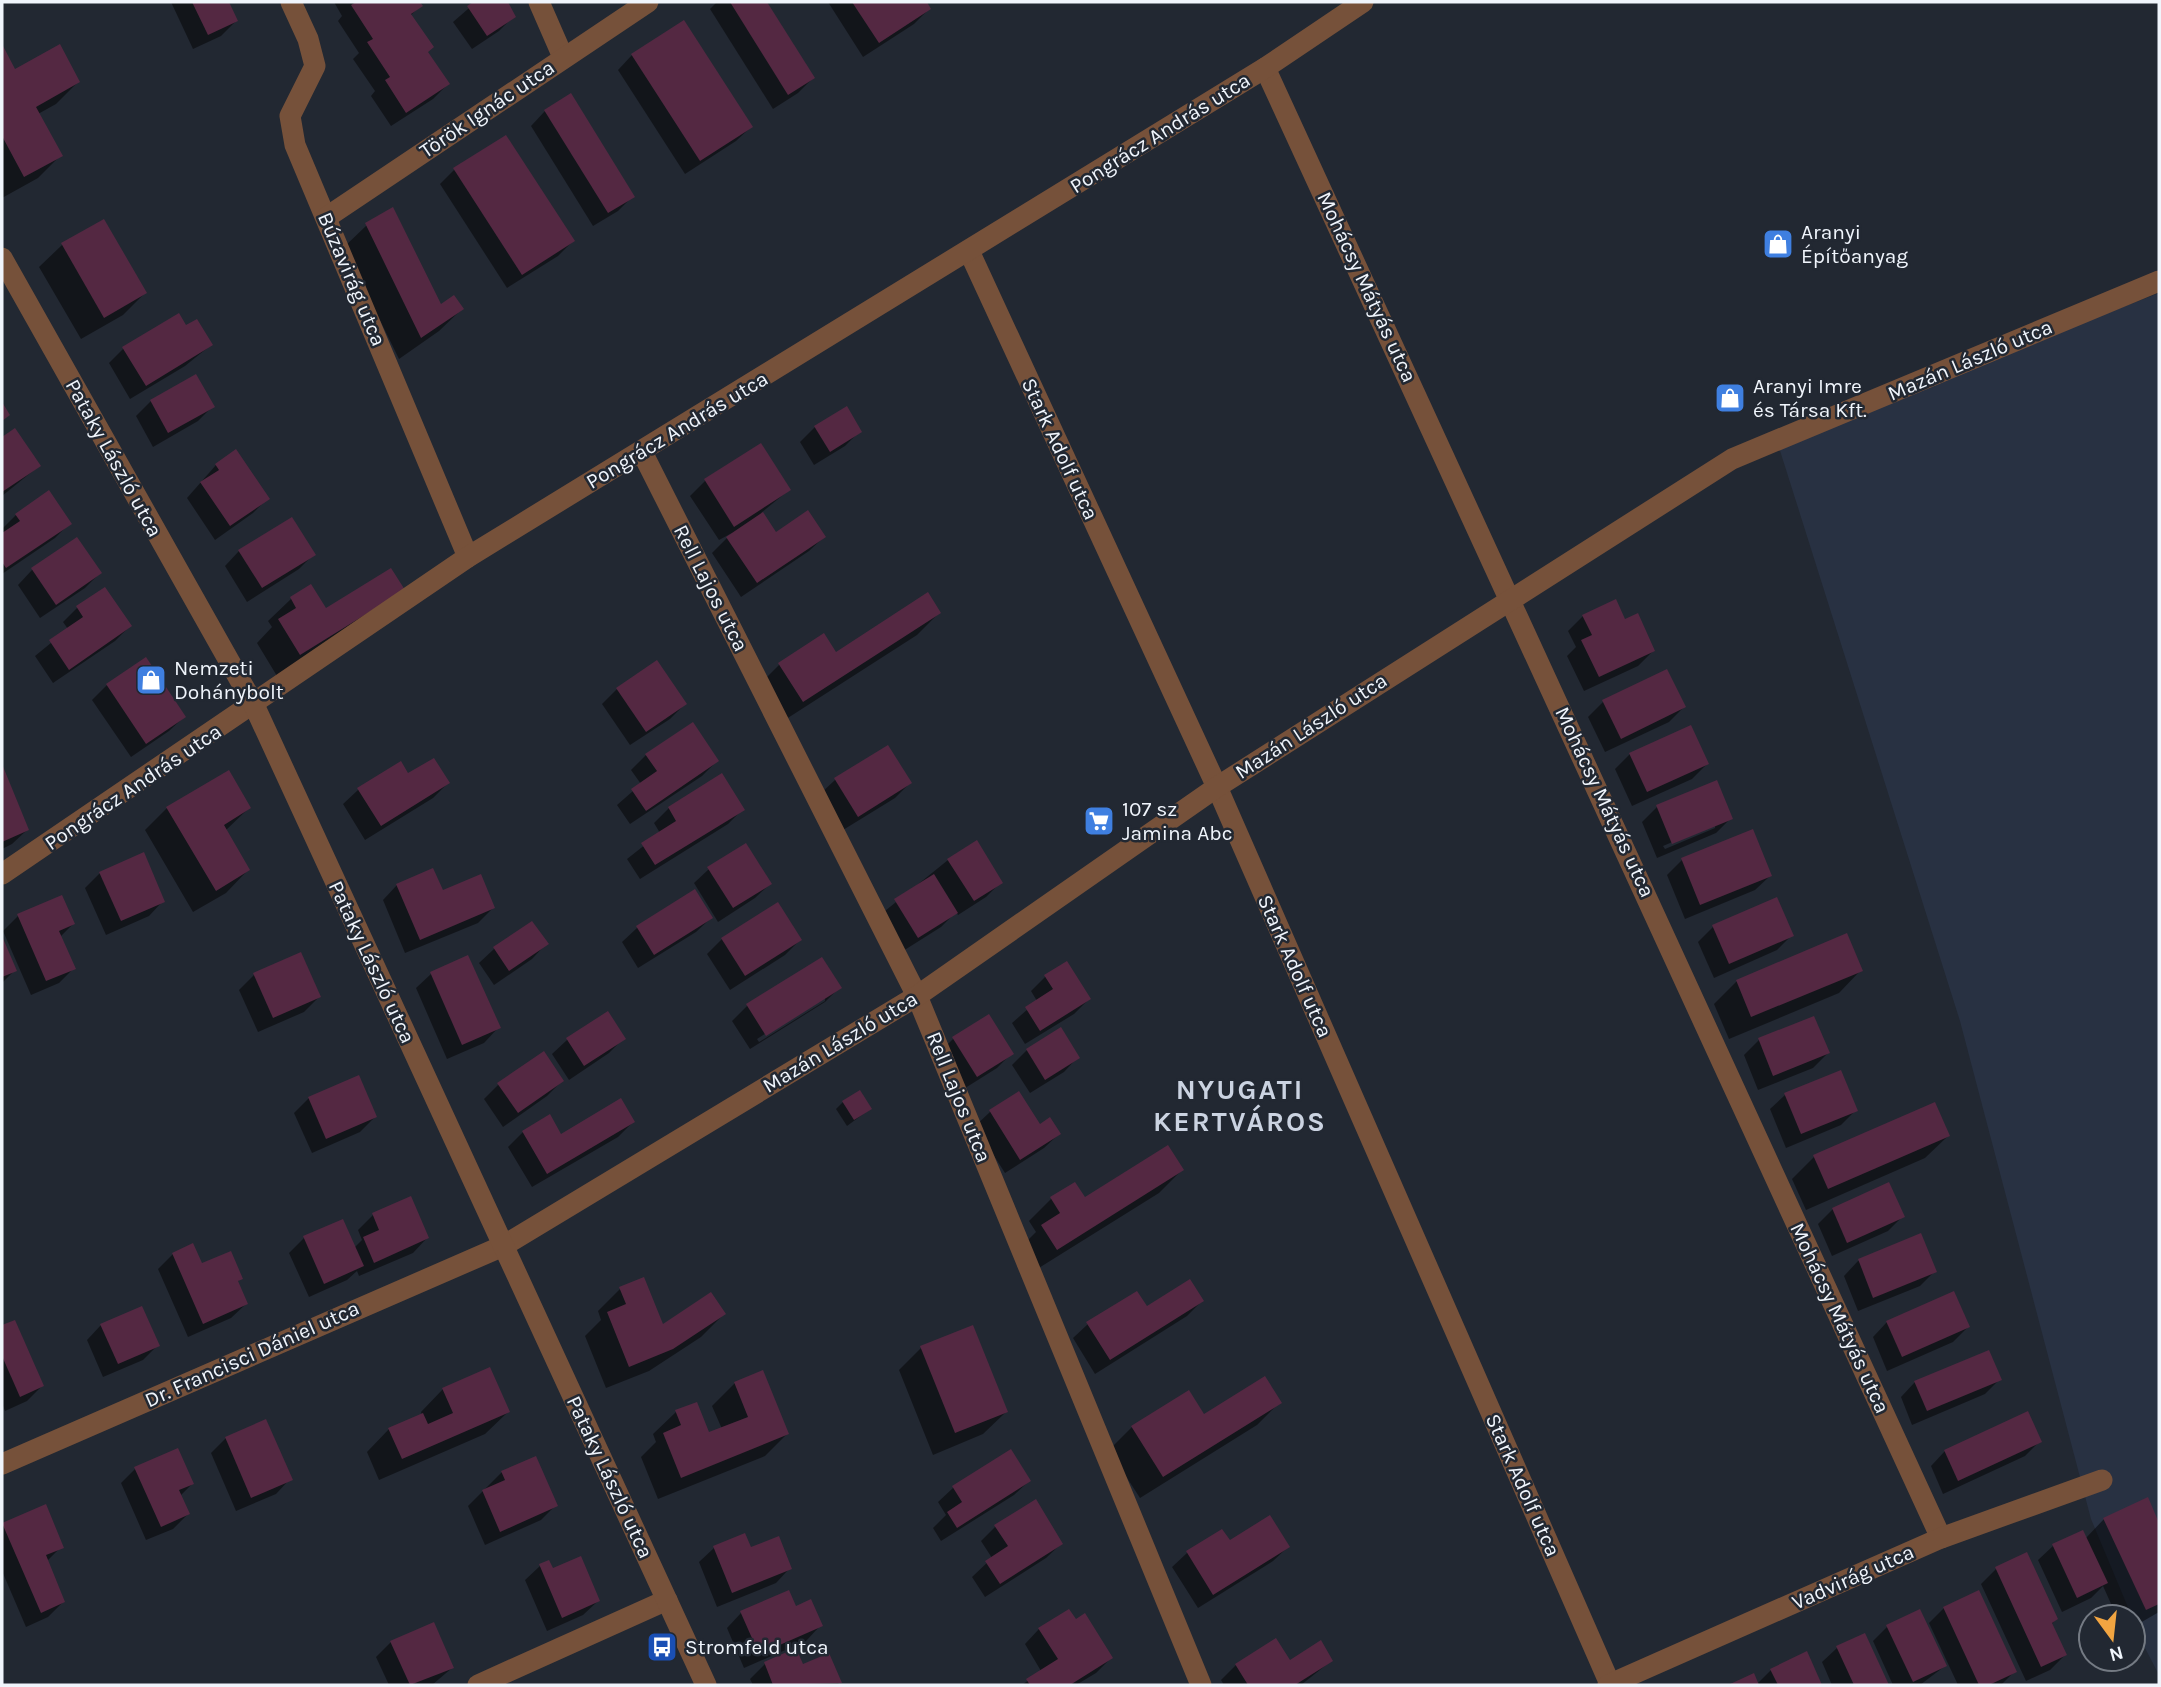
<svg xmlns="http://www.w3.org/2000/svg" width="2161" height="1687" font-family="Karla,sans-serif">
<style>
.built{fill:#283142}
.shadow{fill:#0007;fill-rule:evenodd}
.building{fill:#542842}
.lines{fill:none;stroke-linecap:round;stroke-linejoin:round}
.minor{stroke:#76513a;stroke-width:21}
.tertiary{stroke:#76513a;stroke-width:21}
.labels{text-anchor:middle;stroke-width:5;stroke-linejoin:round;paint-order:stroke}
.street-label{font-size:21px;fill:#f0f5fc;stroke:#222832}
.poi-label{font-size:21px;fill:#f0f5fc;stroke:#222832;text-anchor:start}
.district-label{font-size:28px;font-weight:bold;letter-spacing:2px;fill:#cbd3e1;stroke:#222832}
</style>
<rect width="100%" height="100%" fill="#222832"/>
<path class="built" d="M2159,293V1675L2145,1648L2091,1519L1960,1021L1777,441Z"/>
<g class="shadow">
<path d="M171,2H227L236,21L221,36L193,49Z"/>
<path d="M334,2H418L421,5L410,16L426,52L448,84L433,99L391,126L371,96L375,91L353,59L359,53L338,21L342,16Z"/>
<path d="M476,2H499L514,16L499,31L472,49L453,22Z"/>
<path d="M717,2H765L813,78L798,93L773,109L710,9Z"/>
<path d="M828,2H925L929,9L914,24L863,57Z"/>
<path d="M2,48L15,71L78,82L56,104L38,114L61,155L38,178L2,198Z"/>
<path d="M632,55L751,127L736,141L685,174L618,70Z"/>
<path d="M545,111L633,196L618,211L593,226L531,126Z"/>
<path d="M454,170L573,241L558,256L507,288L440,184Z"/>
<path d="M103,221L145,293L123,315L81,339L39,267L62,245Z"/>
<path d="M367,225L440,306L462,309L439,331L399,359L344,247Z"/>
<path d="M185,328L211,345L185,366L130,399L109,363L123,349Z"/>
<path d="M196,376L213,406L198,421L153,447L136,416L151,401Z"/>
<path d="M815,427L860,431L845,446L814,465L800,442Z"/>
<path d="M15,430L39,466L2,496V439Z"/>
<path d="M760,445L789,490L761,513L776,534L824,537L809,551L741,597L712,553L732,533L719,540L690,496L705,481Z"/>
<path d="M216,465L268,498L253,513L215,540L187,498Z"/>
<path d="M16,515L70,523L55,538L2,574V529Z"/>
<path d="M239,551L314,554L299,569L247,602L225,566Z"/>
<path d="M32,570L100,573L85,588L40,618L18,585Z"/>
<path d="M311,587L326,610L402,590L277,676L257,643L272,627L268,621L291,599Z"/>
<path d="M77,608L130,626L115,641L53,683L35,656L68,629L63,622Z"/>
<path d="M939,613L917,635L780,723L757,687L779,665L835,654Z"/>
<path d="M1583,616L1624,621L1653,651L1638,666L1584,691L1567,656L1576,647L1568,631Z"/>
<path d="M657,662L685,704L670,719L630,745L602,704L617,689Z"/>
<path d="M1666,671L1684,707L1669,722L1605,752L1588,717L1603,702Z"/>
<path d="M107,685L184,717L169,731L131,757L92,700Z"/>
<path d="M692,724L717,761L702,776L630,824L617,805L641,784L631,770L646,755Z"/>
<path d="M1630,754L1707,764L1692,779L1632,806L1615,769Z"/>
<path d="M400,764L408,776L448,783L433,798L365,840L343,804L358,790Z"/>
<path d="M2,768L27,830L12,844L2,849Z"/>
<path d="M721,775L743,809L728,824L640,879L627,859L660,833L654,823L669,808Z"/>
<path d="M835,780L910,783L895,798L843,830L820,794Z"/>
<path d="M1657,807L1731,818L1716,833L1657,858L1642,822ZM1715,824V828L1665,849L1663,846Z"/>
<path d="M167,808H249L225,831L248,870L226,893L193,912L145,830Z"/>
<path d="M948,860L1001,882L986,897L958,915L956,912L941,927L903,951L880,915Z"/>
<path d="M1682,860L1770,876L1755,890L1685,919L1667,875Z"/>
<path d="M709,869L770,884L755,898L718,922L694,883Z"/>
<path d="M100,873L163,901L149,916L106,935L85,888Z"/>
<path d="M397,885L442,892L493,908L478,923L405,953L383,900Z"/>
<path d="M695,892L711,918L696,932L638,968L622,942L637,928Z"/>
<path d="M18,916L73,924L60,937L74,968L59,983L31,995L3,931Z"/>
<path d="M532,923L546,944L532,959L494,985L479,963L494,949Z"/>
<path d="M1713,927L1792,935L1777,950L1714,978L1698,942Z"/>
<path d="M722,939L800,940L785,955L730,990L707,954Z"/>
<path d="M2,942L15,970L2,983Z"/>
<path d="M467,957L498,1028L484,1043L447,1059L416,988L431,974Z"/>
<path d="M822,959L839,988L825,1002L750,1049L732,1021L747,1006ZM825,996V1001L759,1042L757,1039Z"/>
<path d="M1861,970L1839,993L1729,1039L1714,1004L1737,981Z"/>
<path d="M254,975L319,997L304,1012L258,1032L239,990Z"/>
<path d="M1046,976L1089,999L1074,1014L1025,1044L1012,1023L1037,1001L1031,991Z"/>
<path d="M624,1038L609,1053L569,1080L552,1054L567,1040Z"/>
<path d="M953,1039L1012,1053L997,1068L962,1090L939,1053Z"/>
<path d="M1759,1040L1828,1053L1813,1068L1758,1090L1744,1055Z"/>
<path d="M1027,1050L1078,1057L1064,1072L1030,1093L1012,1065Z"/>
<path d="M562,1081L547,1096L503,1127L484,1099L498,1085Z"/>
<path d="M1019,1093L1040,1126L1059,1134L1044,1148L1005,1173L975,1126L990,1112Z"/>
<path d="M1785,1095L1856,1110L1841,1125L1786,1148L1770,1109Z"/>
<path d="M309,1098L375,1117L360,1132L312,1153L294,1113Z"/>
<path d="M843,1102L870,1109L847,1126L836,1109Z"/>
<path d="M633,1122L618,1137L532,1187L508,1147L523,1132L561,1136Z"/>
<path d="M1948,1136L1925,1158L1806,1210L1792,1179L1814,1157Z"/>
<path d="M1182,1170L1159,1193L1034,1271L1020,1248L1036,1232L1029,1221L1051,1199H1084Z"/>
<path d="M1833,1209L1903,1216L1888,1231L1832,1256L1818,1224Z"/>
<path d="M373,1215L427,1238L413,1253L359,1276L357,1271L347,1280L309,1297L289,1253L304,1238L354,1248L362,1240L358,1230Z"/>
<path d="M1920,1236L1935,1271L1920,1286L1858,1311L1844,1276L1858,1261Z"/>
<path d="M173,1254L241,1278L236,1283L246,1304L231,1318L188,1337L158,1269Z"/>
<path d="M620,1289L662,1327L724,1314L701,1337L649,1371L606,1388L585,1336L601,1320L598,1311Z"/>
<path d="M1202,1301L1187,1316L1095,1374L1073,1338L1088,1324L1147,1308Z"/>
<path d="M14,1322L42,1386L27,1401L5,1411L2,1403V1327Z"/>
<path d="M1887,1322L1968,1327L1953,1342L1887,1371L1873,1337Z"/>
<path d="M101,1325L158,1345L143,1360L103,1377L87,1340Z"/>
<path d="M921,1348L1006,1412L983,1434L933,1455L899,1370Z"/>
<path d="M1999,1380L1985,1394L1912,1425L1901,1397L1915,1382Z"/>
<path d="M735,1383L787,1434L765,1456L658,1499L641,1457L656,1442L653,1434L676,1412L708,1435L722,1429L712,1406Z"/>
<path d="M443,1389L508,1412L485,1434L379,1480L367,1452L389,1429L422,1415L421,1412Z"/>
<path d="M1188,1392L1203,1416L1280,1402L1257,1425L1140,1498L1109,1450L1132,1427Z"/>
<path d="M226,1438L290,1479L276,1494L236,1511L211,1453Z"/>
<path d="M2040,1441L2025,1456L1943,1494L1931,1466L1945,1451Z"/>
<path d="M135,1469L192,1484L180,1496L188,1514L173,1529L146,1540L121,1483Z"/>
<path d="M502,1472L556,1505L541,1520L485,1545L468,1506Z"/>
<path d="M1029,1481L1014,1495L941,1541L933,1528L946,1515L938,1502L953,1488Z"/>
<path d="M2147,1500L2159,1527V1612L2133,1627V1617H2117L2103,1586L2091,1598L2062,1612L2038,1560L2053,1546L2082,1532L2085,1539L2104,1519Z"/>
<path d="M3,1524L61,1547L47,1561L63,1602L48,1617L26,1627L2,1571Z"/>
<path d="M995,1527L1061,1544L1046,1558L985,1597L972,1577L992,1558L981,1541Z"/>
<path d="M1222,1531L1229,1543L1288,1547L1273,1561L1198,1608L1172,1567L1187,1553Z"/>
<path d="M714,1548L750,1550L790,1568L776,1583L717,1607L699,1562Z"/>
<path d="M2026,1555L2056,1619L2051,1625L2065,1655L2050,1670L2026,1681L1981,1584L1996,1569Z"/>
<path d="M548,1562L552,1571L598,1601L583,1615L547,1631L525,1580L540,1566Z"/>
<path d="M1978,1592L2015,1671L2001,1685H1958L1929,1623L1944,1608Z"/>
<path d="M795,1608L820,1626L806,1641L744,1668L727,1628L741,1613Z"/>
<path d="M1887,1627L1945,1666L1920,1685H1893L1873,1641Z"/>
<path d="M1039,1629L1111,1658L1096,1673L1076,1685H1022L1041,1671L1025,1644Z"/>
<path d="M1864,1635L1887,1685H1832L1822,1662L1837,1648Z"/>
<path d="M391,1642L452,1668L432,1685H389L376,1657Z"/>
<path d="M795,1650L802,1666L840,1682L837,1685H753L750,1679L765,1664Z"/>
<path d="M1806,1654L1820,1685H1732L1753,1676L1757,1684L1771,1670Z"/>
<path d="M1331,1661L1301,1685H1224L1221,1680L1236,1665Z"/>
</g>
<g class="building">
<path d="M192,2H229L238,21L208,35Z"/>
<path d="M356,2H420L423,6L411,14L434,47L428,52L450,84L406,113L385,80L390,77L367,42L373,39L351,5Z"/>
<path d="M473,2H508L516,17L487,36L467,6Z"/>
<path d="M730,2H767L815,78L788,95Z"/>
<path d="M852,2H927L931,9L879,43Z"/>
<path d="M684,20L753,127L700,161L631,54Z"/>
<path d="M2,44L15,69L60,44L80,82L36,107L63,156L24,177L2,136Z"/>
<path d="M571,93L635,197L608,213L544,110Z"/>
<path d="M506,135L575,241L522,275L453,168Z"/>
<path d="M393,207L441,304L454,295L464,309L421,338L365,223Z"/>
<path d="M104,219L147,293L104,318L61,243Z"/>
<path d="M179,313L186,325L197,319L213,345L146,386L122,347Z"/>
<path d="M196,374L215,407L168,433L150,400Z"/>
<path d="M2,402L10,415L2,421Z"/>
<path d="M847,406L862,432L830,452L814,426Z"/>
<path d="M15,428L41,466L2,492V437Z"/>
<path d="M761,443L791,490L734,527L704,479Z"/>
<path d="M236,449L270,499L230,526L200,482L219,470L215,464Z"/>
<path d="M49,490L72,524L6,568L2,562V533L20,521L15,514Z"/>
<path d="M808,510L826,537L757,583L726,537L763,512L776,532Z"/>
<path d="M292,517L316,555L262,588L238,550Z"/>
<path d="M77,537L102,573L56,605L31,568Z"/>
<path d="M391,568L405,590L300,655L278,619L296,608L290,597L311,584L326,608Z"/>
<path d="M105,587L132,626L69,670L49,640L83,617L76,606Z"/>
<path d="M928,592L941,613L803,702L778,663L824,633L836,652Z"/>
<path d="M1616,599L1625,619L1638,613L1655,651L1599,677L1581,640L1592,635L1582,615Z"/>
<path d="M146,657L186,717L146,744L106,684Z"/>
<path d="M657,660L687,704L646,732L616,688Z"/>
<path d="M1667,669L1686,707L1621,739L1602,700Z"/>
<path d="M693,722L719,761L646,811L631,789L657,771L645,754Z"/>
<path d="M1691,725L1709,764L1647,792L1629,753Z"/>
<path d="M888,745L912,783L858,817L834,778Z"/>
<path d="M434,758L450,783L381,826L357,788L401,761L408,773Z"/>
<path d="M2,764L29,830L2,842Z"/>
<path d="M229,770L251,808L224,825L250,870L216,891L166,807Z"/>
<path d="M722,773L745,810L655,865L641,843L676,821L668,807Z"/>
<path d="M1717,780L1733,819L1672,844L1656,805Z"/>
<path d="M1753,829L1772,876L1700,905L1681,858Z"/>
<path d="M977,840L1003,883L974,901L947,859Z"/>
<path d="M746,843L772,884L733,908L707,867Z"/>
<path d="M144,852L165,902L121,921L99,872Z"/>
<path d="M433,868L443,890L481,874L495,908L420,940L396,884Z"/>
<path d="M934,874L958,913L918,938L894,899Z"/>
<path d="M695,889L713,918L654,955L636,926Z"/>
<path d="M62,895L75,924L59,931L76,969L46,981L17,914Z"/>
<path d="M1777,897L1794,936L1729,964L1712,925Z"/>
<path d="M778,902L802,940L745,976L721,938Z"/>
<path d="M532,921L549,944L509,971L493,947Z"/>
<path d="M1847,933L1863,971L1751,1017L1736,980Z"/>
<path d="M2,936L17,971L2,977Z"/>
<path d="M301,952L321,997L273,1018L253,973Z"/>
<path d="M468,955L501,1028L462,1045L430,972Z"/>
<path d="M822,957L842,988L766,1036L746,1004Z"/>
<path d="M1067,961L1091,999L1040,1031L1025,1007L1053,989L1044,975Z"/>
<path d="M608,1011L626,1039L584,1066L566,1038Z"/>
<path d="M989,1014L1014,1054L977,1077L952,1037Z"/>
<path d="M1814,1016L1830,1053L1773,1076L1758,1038Z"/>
<path d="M1061,1027L1080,1058L1045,1080L1026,1049Z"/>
<path d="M544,1051L564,1081L518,1113L497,1083Z"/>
<path d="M1841,1070L1858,1111L1801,1134L1784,1093Z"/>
<path d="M359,1075L377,1117L326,1139L308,1097Z"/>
<path d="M860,1090L872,1109L854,1120L842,1101Z"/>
<path d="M1019,1091L1040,1124L1050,1117L1061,1134L1020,1160L989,1110Z"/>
<path d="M621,1098L635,1122L547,1174L522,1131L550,1114L561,1134Z"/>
<path d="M1935,1102L1950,1136L1828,1189L1813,1155Z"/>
<path d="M1168,1145L1184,1170L1057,1250L1041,1225L1060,1213L1050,1197L1075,1182L1085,1197Z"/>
<path d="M1889,1182L1905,1217L1847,1243L1832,1208Z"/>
<path d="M411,1196L429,1238L374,1263L363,1237L379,1230L372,1213Z"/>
<path d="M343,1219L364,1266L324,1284L303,1236Z"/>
<path d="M1921,1233L1937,1272L1873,1298L1858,1259Z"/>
<path d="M193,1243L202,1263L231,1251L243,1279L238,1281L248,1304L203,1324L172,1253Z"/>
<path d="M644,1277L663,1324L711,1292L726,1314L673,1349L629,1367L607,1312L626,1304L619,1287Z"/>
<path d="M1190,1279L1204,1301L1110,1360L1086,1322L1137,1291L1147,1306Z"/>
<path d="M1954,1291L1970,1327L1902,1357L1886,1321Z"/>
<path d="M142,1306L160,1346L118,1364L100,1324Z"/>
<path d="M15,1320L44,1386L20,1397L2,1356V1325Z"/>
<path d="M973,1325L1008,1412L955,1433L920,1346Z"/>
<path d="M1989,1350L2002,1380L1927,1411L1914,1381Z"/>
<path d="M490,1367L510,1412L402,1459L388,1428L423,1413L428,1424L453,1413L442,1388Z"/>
<path d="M763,1370L789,1434L681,1478L663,1433L681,1425L675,1410L697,1402L709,1432L748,1417L734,1382Z"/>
<path d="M1265,1376L1282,1403L1163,1477L1131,1426L1189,1390L1204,1414Z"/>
<path d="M2028,1411L2042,1442L1958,1481L1944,1450Z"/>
<path d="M266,1419L293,1480L251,1498L225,1437Z"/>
<path d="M178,1448L194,1484L179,1490L190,1514L161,1527L134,1467Z"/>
<path d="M1011,1449L1031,1481L957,1528L947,1512L962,1502L952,1486Z"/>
<path d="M536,1456L558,1506L500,1532L482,1490L505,1480L501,1471Z"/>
<path d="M2148,1497L2159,1523V1604L2146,1610L2103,1518Z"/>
<path d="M1036,1499L1063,1544L1000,1584L985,1561L1008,1546L994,1525Z"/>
<path d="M46,1504L64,1548L46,1555L65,1602L41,1613L2,1523Z"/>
<path d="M1270,1515L1290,1547L1213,1595L1186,1551L1222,1529L1230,1540Z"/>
<path d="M2083,1530L2108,1583L2077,1598L2052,1544Z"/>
<path d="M745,1533L751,1547L779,1536L792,1569L732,1593L713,1546Z"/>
<path d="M2027,1552L2058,1619L2052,1623L2067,1655L2041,1667L1995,1567Z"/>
<path d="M581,1556L600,1601L562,1618L539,1564L549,1560L553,1568Z"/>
<path d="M789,1590L796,1606L811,1599L823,1626L759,1654L740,1611Z"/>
<path d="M1979,1590L2017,1672L1989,1685H1979L1943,1607Z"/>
<path d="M1069,1609L1076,1619L1085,1613L1113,1658L1070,1685H1030L1026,1679L1058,1659L1038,1628Z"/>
<path d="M1920,1609L1947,1666L1913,1682L1886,1625Z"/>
<path d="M434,1622L454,1668L410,1685L390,1641Z"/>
<path d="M1865,1633L1889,1685H1854L1836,1646Z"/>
<path d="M1276,1638L1290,1660L1321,1640L1333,1661L1295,1685H1248L1235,1664Z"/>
<path d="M796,1648L803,1664L829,1653L842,1683L773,1685L764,1662Z"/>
<path d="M1807,1651L1822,1685H1778L1770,1669Z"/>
<path d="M1754,1673L1759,1685H1728Z"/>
</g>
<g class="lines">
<g class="minor">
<path d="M291,2L308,39L315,66L290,116L295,145L468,557"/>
<path d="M539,2L563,57"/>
<path d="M1265,68L1941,1538"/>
<path d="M327,217L648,2"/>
<path d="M969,251L1217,787L1610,1684"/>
<path d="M642,452L917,996L1201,1685"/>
<path d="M2,874L468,557L1265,68L1363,2"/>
<path d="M2,1464L503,1246L917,996L1217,787L1732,459L2159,281"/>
<path d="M478,1685L667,1600"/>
<path d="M1608,1685L1941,1538L2102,1480"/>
</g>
<path class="tertiary" d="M2,258L254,705L706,1685"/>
</g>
<defs>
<g id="shop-square" transform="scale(1.575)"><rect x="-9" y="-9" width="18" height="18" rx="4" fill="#3f7fe0" stroke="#222832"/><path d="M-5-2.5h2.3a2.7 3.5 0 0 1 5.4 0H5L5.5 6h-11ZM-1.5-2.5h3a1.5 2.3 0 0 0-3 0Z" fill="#fff"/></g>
<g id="supermarket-square" transform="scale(1.575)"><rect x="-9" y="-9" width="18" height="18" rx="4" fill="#3f7fe0" stroke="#222832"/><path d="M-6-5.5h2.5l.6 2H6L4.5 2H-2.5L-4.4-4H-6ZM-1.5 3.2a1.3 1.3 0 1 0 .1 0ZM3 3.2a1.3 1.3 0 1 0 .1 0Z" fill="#fff"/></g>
<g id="bus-square" transform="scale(1.575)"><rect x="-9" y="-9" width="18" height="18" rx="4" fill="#1a4fb4" stroke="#222832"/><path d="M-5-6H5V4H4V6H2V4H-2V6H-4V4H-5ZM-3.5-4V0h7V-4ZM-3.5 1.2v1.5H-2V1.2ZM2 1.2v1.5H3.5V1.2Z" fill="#fff"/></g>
</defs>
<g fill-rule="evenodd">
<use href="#shop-square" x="1778" y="244"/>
<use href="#shop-square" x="1730" y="398"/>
<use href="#shop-square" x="151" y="680"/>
<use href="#supermarket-square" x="1099" y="821"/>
<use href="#bus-square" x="662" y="1647"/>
</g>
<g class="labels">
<g class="street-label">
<text transform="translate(487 109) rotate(-34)" y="7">Török Ignác utca</text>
<text transform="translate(1160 133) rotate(-32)" y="7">Pongrácz András utca</text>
<text transform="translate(352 279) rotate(67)" y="7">Búzavirág utca</text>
<text transform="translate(1367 287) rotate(65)" y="7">Mohácsy Mátyás utca</text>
<text transform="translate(1970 360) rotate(-23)" y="7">Mazán László utca</text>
<text transform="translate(677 430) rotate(-31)" y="7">Pongrácz András utca</text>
<text transform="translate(1060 449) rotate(65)" y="7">Stark Adolf utca</text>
<text transform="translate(114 458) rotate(61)" y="7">Pataky László utca</text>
<text transform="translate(711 588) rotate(63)" y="7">Rell Lajos utca</text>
<text transform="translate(1311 726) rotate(-33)" y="7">Mazán László utca</text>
<text transform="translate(133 787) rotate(-34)" y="7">Pongrácz András utca</text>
<text transform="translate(1605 802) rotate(65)" y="7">Mohácsy Mátyás utca</text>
<text transform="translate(372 962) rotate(65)" y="7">Pataky László utca</text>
<text transform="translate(1295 966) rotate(66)" y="7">Stark Adolf utca</text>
<text transform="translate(840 1042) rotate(-31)" y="7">Mazán László utca</text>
<text transform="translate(959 1097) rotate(68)" y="7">Rell Lajos utca</text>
<text transform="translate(1840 1318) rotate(65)" y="7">Mohácsy Mátyás utca</text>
<text transform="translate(252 1354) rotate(-24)" y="7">Dr. Francisci Dániel utca</text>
<text transform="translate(610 1477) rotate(65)" y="7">Pataky László utca</text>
<text transform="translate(1523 1485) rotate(66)" y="7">Stark Adolf utca</text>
<text transform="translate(1853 1577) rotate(-24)" y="7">Vadvirág utca</text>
</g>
<g class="poi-label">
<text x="1801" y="239">Aranyi<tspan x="1801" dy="24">Építőanyag</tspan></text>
<text x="1753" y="393">Aranyi Imre<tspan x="1753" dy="24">és Társa Kft.</tspan></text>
<text x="174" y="675">Nemzeti<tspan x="174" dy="24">Dohánybolt</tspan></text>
<text x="1122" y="816">107 sz<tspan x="1122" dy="24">Jamina Abc</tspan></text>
<text x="685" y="1654">Stromfeld utca</text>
</g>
<g class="district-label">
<text x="1240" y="1099">NYUGATI<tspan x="1240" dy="32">KERTVÁROS</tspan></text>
</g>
</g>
<rect width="2161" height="1687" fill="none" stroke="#f0f5fc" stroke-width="7"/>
<g transform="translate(2112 1638) rotate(165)"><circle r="33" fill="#222832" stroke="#747a83" stroke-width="2"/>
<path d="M0-5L12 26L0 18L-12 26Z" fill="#f2a541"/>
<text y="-10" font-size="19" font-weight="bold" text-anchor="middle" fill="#f0f5fc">N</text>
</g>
</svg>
